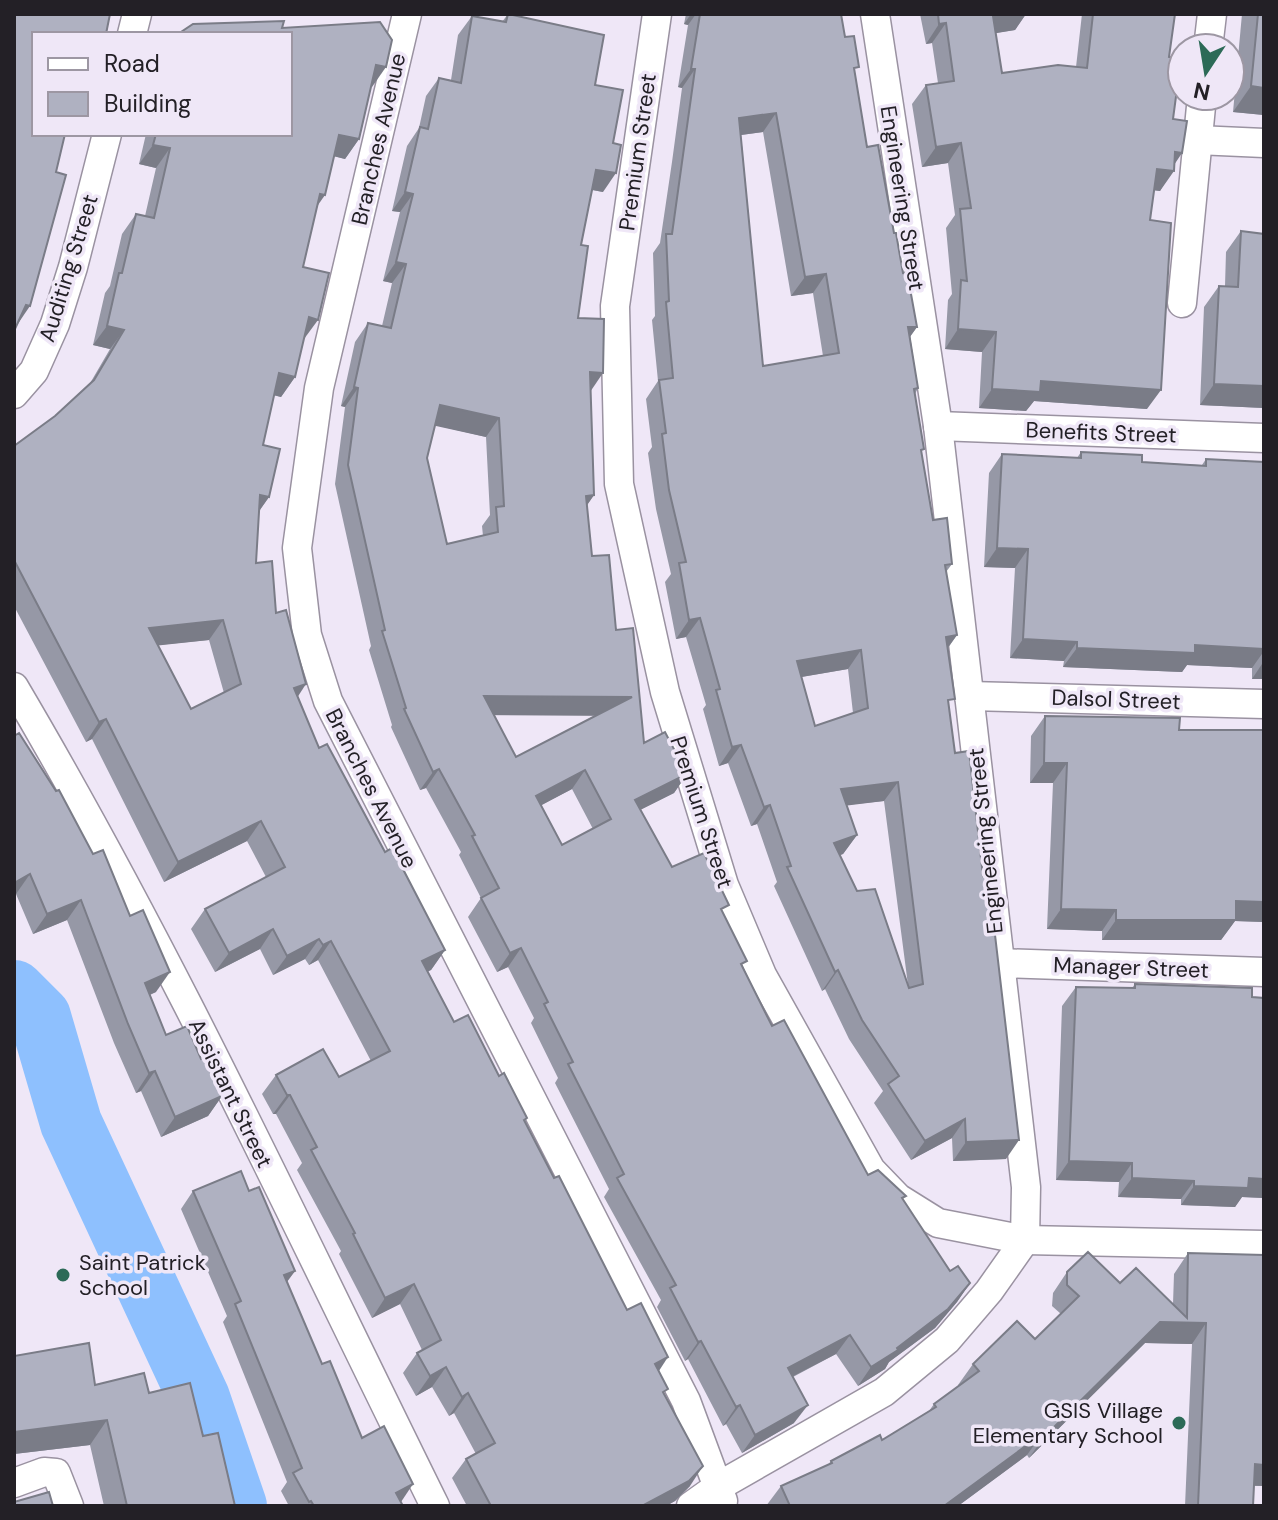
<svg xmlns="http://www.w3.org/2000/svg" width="1278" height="1520" font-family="'DM Sans',sans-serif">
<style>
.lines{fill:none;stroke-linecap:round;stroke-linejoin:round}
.river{stroke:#8ec0fe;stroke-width:62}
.minor-casing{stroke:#9a92a1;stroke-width:31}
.minor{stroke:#fff;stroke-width:28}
.wall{fill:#9698a6;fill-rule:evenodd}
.shaded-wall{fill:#7a7c87}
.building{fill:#afb1c1;stroke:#7a7c87;stroke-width:2;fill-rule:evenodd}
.poi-dot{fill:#2c6a57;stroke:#efe7f7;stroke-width:3}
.labels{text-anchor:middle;stroke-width:7;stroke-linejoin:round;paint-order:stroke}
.street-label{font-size:22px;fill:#232026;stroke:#efe7f7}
.poi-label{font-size:22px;fill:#232026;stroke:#efe7f7;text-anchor:start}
</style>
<rect width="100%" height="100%" fill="#efe7f7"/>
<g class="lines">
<path class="river" d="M14,991L40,1017L71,1123L199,1398L236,1506"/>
<g class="minor-casing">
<g id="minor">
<path d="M407,14L319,388L297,548L307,635L328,701L686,1401L723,1501"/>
<path d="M657,14L615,306L619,484L665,692L724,885L762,975L871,1170L898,1198L938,1223L1025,1240L1264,1245"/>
<path d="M132,34L137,14"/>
<path d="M1208,48L1212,14"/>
<path d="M1197,140L1264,143"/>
<path d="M1182,303L1202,96"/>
<path d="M14,394L34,371L55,324L73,267L107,134"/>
<path d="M938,426L1264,438"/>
<path d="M14,687C170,951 299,1231 435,1506"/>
<path d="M969,696L1264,704"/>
<path d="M998,963L1264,972"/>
<path d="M14,1483L44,1472L56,1473L69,1506"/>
<path d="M691,1506L719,1486L884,1392L947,1340L989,1291L1025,1240L1026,1187L938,426L875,14"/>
</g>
</g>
<use href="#minor" class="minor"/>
</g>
<g class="wall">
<path d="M508,14L595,85L603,192L592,190L581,245L578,318L590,391L594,495L587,505L592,556L616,630L644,743L687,774L674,793L640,810L672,867L723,914L743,967L772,1026L868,1175L903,1200L950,1271L970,1283L957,1302L935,1328L889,1362L885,1369L858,1386L836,1354L793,1377L794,1423L742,1453L726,1424L723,1426L688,1359L685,1361L657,1307L661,1300L604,1197L609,1189L555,1083L558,1078L531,1023L534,1018L508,967L497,972L468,917L481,898L459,855L461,852L426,788L420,790L391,727L392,725L369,650L371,646L335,484L345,407L341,406L355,342L368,323L382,326L392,283L383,281L400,212L392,211L407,146L419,128L426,96L439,78L451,80L458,35L472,16L502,22ZM435,425L486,437L490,515L482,526L483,536L447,544L427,458ZM494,715H596L516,757ZM572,789L593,829L562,845L541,805Z"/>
<path d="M686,14H841L845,37L855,74L867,147L894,233L917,327L910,337L918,388L915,394L921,453L933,520L952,564L946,572L957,635L948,648L949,707L1006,1159L953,1161L952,1138L911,1160L874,1103L883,1091L849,1039L825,989L822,991L774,886L777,882L757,824L751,826L728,763L719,766L703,709L706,705L686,637L676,639L665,582L671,574L656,509L648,453L652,447L646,399L658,381L652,320L655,316L653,253L660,243L672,162L682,88L678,87L688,25L684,24ZM763,132L791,296L813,293L823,356L763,366L741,135ZM848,669L853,713L815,726L801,677ZM884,801L908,985L857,891L840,855L843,854L857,835L846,805Z"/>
<path d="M920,14H1026L1015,30L995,33L1002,73L1076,67L1082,14H1175L1169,57L1175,164L1160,191L1154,190L1150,220L1147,409L1034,401L1026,411L979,408L982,352L945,349L948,300L952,294L946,228L955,215L948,163L922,167L912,104L926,85L938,83L932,43L926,44Z"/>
<path d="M1242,14H1264V115L1233,112Z"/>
<path d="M282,28L372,87L371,86L359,139L345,159L334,156L317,206L303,267V339L295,377L281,397L274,395L263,445L269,497L259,511L256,563L276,613L298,697L319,748L445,950L431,970L428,971L454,1022L499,1076L527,1118L525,1122L658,1371L690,1486L675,1501L666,1506H467L452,1478L466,1459L476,1454L454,1413L449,1416L432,1387L416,1396L403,1373L417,1353L422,1350L400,1304L372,1318L339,1254L341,1251L297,1170L302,1163L276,1114H273L262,1094L276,1075L339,1077L371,1061L318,960L309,965L305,959L273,975L260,949L215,972L191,929L205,909L266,877L247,841L164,882L92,739L86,742L14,606V446L55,416L89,385L110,349L93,345L105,293L110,286L122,234L136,214L145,216L156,168L139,164L146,134H290ZM209,640L224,693L191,709L158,645Z"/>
<path d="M1241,231L1264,408L1200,405L1204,307L1219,286H1225L1226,252Z"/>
<path d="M1081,452L1142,462L1202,465L1206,459L1264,462V679H1252V668L1187,665L1182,672L1063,667L1064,661L1010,658L1015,568L984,567L989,473L1002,454L1077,458Z"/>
<path d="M1045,716L1179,730H1264V922L1235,921L1221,940H1102V931L1047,929L1053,783H1030L1031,736Z"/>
<path d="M14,736L156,992L150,995L166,1035L201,1059L222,1096L208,1116L161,1137L141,1091L136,1093L114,1043L67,920L33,934L16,894Z"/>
<path d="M1135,984L1264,998V1198L1242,1197L1235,1207L1181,1205V1199L1118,1197L1119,1182L1056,1180L1062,1006L1076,987L1132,988Z"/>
<path d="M193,1191H249L295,1271L287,1282L322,1364L362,1438L403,1506H289L281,1491L287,1482L223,1322L227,1316L181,1209Z"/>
<path d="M1188,1253L1264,1486H1254L1253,1506H1185L1192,1344L1145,1343L1029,1458L1027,1455L958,1506H766L781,1486L828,1465L831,1461L882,1440L929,1411L934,1404L959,1386L958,1385L973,1364L1035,1339L1061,1314L1052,1306L1053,1293L1067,1272L1120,1283L1173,1304L1174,1274Z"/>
<path d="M14,1356L95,1385L149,1393L203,1436L235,1506H104L90,1445L14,1454Z"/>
</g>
<g class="shaded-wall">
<path d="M691,14H696L688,25L684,24Z"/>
<path d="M1006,14H1026L1015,30L979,36L993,16Z"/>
<path d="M946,23L932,43L926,44L939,24Z"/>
<path d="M376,65L386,67L372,87L362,84Z"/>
<path d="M691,69H695L682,88L678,87Z"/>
<path d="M1251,86L1264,88V115L1233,112Z"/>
<path d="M776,113L763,132L726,137L739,118Z"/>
<path d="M339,135L359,139L345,159L325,154Z"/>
<path d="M961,143L948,163L922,167L936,147Z"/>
<path d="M153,145L170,148L156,168L139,164Z"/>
<path d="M1175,152L1182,153L1170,171H1174L1160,191L1143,189L1157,169Z"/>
<path d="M596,170L616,173L603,192L583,188Z"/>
<path d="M405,192L413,194L400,212L392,211Z"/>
<path d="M320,194L325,195L311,215Z"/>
<path d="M396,262L406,264L392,283L383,281Z"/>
<path d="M826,274L813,293L791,296L805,277Z"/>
<path d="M26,305L30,306L17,325Z"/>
<path d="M309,317L318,320L304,339Z"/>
<path d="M107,326L124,330L110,349L93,345Z"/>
<path d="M908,327H917L903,346Z"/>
<path d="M958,329L996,332L982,352L945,349Z"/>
<path d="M590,372L603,373L590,392Z"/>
<path d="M279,373L295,377L281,397L265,393Z"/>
<path d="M1041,381L1161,390L1147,409L1034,401L1026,411L979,408L992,389Z"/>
<path d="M1214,384L1264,386V408L1200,405Z"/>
<path d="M354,387L358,388L345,407L341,406Z"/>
<path d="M440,405L499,418L486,437L427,424Z"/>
<path d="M260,495L269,497L255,517Z"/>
<path d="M594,495L581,514L586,496Z"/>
<path d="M997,548L1028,549L1015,568L984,567Z"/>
<path d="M700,618L686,637L676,639L689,620Z"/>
<path d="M223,620L209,640L135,648L149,628Z"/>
<path d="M957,635L943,654L946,637Z"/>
<path d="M1023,639L1077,642L1064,661L1010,658Z"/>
<path d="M1195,645L1264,649V651L1252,668L1187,665L1182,672L1063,667L1077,648Z"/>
<path d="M861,650L848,669L784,680L797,661Z"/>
<path d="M1264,661V679H1252Z"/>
<path d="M306,684L293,704L294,688Z"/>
<path d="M484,696L632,697L619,716L471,715Z"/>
<path d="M106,719L92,739L86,742L99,722Z"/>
<path d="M741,745L728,763L719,766L732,747Z"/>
<path d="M1044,763H1067L1053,783H1030Z"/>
<path d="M439,769L426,788L420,790L433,772Z"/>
<path d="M585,770L572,789L523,815L536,796Z"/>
<path d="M687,774L674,793L622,819L635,800Z"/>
<path d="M898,782L884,801L827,808L841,789Z"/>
<path d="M770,805L757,824L751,826L764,807Z"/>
<path d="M261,821L247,841L164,882L178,862Z"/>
<path d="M857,835L843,854L821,862L834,843Z"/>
<path d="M30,874L16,894L14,895V883Z"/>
<path d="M81,900L67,920L33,934L47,914Z"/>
<path d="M1236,901L1264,902V922L1235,921L1221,940H1102L1116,920Z"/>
<path d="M1061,909L1116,910L1102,931L1047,929Z"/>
<path d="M273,929L260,949L215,972L229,953Z"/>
<path d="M319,939L305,959L273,975L287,956Z"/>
<path d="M331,941L318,960L309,965L323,945Z"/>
<path d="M521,948L508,967L497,972L510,953Z"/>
<path d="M445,950L431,970L408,981L422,961Z"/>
<path d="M838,970L825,989L822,991L835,972Z"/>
<path d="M170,972L156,992L131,1002L145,983Z"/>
<path d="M155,1071L141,1091L136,1093L149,1073Z"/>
<path d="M287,1095H290L276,1114H273Z"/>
<path d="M222,1096L208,1116L161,1137L175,1117Z"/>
<path d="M965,1119L952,1138L911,1160L925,1141Z"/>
<path d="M1019,1140L1006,1159L953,1161L966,1142Z"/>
<path d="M1069,1161L1132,1163L1119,1182L1056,1180Z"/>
<path d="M1132,1178L1194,1181L1181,1199L1118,1197Z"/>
<path d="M1249,1178L1264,1179V1198L1242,1197L1235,1207L1181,1205L1194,1186Z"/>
<path d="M295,1271L282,1288L284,1275Z"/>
<path d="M970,1283L957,1302L935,1328L889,1362L885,1369L858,1386L871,1367Z"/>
<path d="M414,1284L400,1304L372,1318L385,1298Z"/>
<path d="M1160,1322L1206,1323L1192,1344L1145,1343L1029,1458L1044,1437Z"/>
<path d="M850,1335L836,1354L774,1386L788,1368Z"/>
<path d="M701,1341L688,1359L685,1361L698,1342Z"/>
<path d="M668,1357L655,1377V1364Z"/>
<path d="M446,1367L432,1387L416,1396L430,1376Z"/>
<path d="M468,1393L454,1413L449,1416L462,1397Z"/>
<path d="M740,1405L726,1424L723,1426L736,1407Z"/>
<path d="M808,1405L794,1423L742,1453L755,1435Z"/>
<path d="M107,1420L90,1445L14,1454V1432Z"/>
<path d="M1042,1434L1027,1455L958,1506H944Z"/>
<path d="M1255,1464L1264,1465V1486L1240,1485Z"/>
<path d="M703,1466L690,1486L675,1501L666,1506H642Z"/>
<path d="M413,1484L401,1502L396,1493Z"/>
</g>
<g class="building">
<path d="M14,14H110L106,34H34V134H65L56,172L66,175L30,306L26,305L14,331Z"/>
<path d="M508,14L604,35L595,85L623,90L613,143L621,145L616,173L596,170L581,245L588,246L578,318L604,319L603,373L590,372L594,495L586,496L592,556L609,555L616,630L633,628L644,743L665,732L687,774L635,800L672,867L704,853L729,905L721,909L747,961L741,964L772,1026L784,1020L868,1175L878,1170L906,1196L902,1198L950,1271L958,1266L970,1283L948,1309L897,1348L898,1350L871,1367L850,1335L788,1368L808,1405L755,1435L740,1405L736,1407L701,1341L698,1342L670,1288L676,1285L617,1178L624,1174L568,1064L573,1062L544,1004L548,1002L521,948L510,953L481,898L499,888L472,836L475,835L439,769L433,772L404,709L406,708L382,631L385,630L348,465L358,388L354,387L368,323L391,328L406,264L396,262L413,194L405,192L420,127L428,129L439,78L461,83L472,16L506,22ZM440,405L499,418L504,506L496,507L498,532L447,544L427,458ZM484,696L632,697L516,757ZM585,770L611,819L562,845L536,796Z"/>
<path d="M700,14H841L845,37L854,36L859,67L854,68L867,147L878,145L894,233H896L903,273L907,272L917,327H908L918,388L914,389L924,449L921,450L933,520L947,518L952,564L945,565L957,635L946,637L955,699L948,700L955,753L969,751L983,876L988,875L1019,1140L966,1142L965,1119L925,1141L888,1084L899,1076L862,1020L838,970L835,972L787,867L791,866L770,805L764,807L741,745L732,747L716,690L720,689L700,618L689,620L679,563L686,562L669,490L662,434L666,433L659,380L673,378L666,302L669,301L666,234H672L695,69H691ZM776,113L805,277L826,274L839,353L763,366L739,118ZM861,650L868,708L815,726L797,661ZM898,782L923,984L909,988L875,889L857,891L834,843L857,835L841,789Z"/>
<path d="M938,14H1006L993,16L1002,73L1058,65L1087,68L1093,14H1175L1169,57L1181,59L1173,119L1187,121L1182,153L1175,152L1174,171L1157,169L1150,220L1171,223L1161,390L1041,381L1040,392L992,389L996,332L958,329L961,280L967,281L960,209L971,208L961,143L936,147L926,85L954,81L946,23L939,24Z"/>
<path d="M1258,14H1264V88L1251,86Z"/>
<path d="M284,21L282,28L380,22L392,40L386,67L376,65L359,139L339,135L325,195L320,194L303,267L329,273L318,320L309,317L295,377L279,373L263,445L280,449L269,497L260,495L256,563L272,561L276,613L286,610L306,684L294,688L319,748L327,744L385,852L392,848L445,950L422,961L454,1022L468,1015L499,1076L504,1073L527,1118L524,1120L554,1178L559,1176L627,1310L641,1303L668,1357L655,1364L668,1389L663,1392L703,1466L689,1481L642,1506H491L466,1459L495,1443L468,1393L462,1397L446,1367L430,1376L417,1353L441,1340L414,1284L385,1298L353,1234L355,1233L311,1150L317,1147L290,1095H287L276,1075L323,1049L339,1077L390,1051L331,941L323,945L319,939L287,956L273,929L229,953L205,909L285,867L261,821L178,862L106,719L99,722L14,560V446L55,416L94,380L124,330L107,326L119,273H122L136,214L154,218L170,148L153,145L156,134H290V34H178L193,24ZM223,620L241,684L191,709L149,628Z"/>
<path d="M1241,231L1264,234V386L1214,384L1219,286L1238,287Z"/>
<path d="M1081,452L1142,455V462L1206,466V459L1264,462V649L1195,645V653L1077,648V642L1023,639L1028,549L997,548L1002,454L1081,458Z"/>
<path d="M1045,716L1180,718L1179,730H1264V902L1236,901V920H1116V910L1061,909L1067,763H1044Z"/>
<path d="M19,733L56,791L59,790L93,854L103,850L130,916L143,910L170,972L145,983L166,1035L187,1026L201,1059L205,1057L222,1096L175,1117L155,1071L149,1073L128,1024L81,900L47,914L30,874L14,883V736Z"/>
<path d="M1135,984L1252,988V997L1264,998V1179L1249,1178L1248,1188L1194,1186V1181L1132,1178V1163L1069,1161L1076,987L1135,988Z"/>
<path d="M241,1171L249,1191L259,1187L295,1271L284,1275L322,1364L330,1361L362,1438L384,1426L413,1484L396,1493L403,1506H314L311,1501L309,1502L293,1473L302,1468L235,1304L241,1301L193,1191Z"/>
<path d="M1088,1252L1120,1283L1136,1268L1187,1318L1188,1253L1264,1255V1465L1255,1464L1253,1506H1198L1206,1323L1160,1322L1044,1437L1042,1434L944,1506H790L781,1486L832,1463L831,1461L880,1435L882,1440L936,1407L934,1404L979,1371L973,1364L1017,1321L1035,1339L1079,1296L1067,1285V1272Z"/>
<path d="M89,1343L95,1385L144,1373L149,1393L190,1383L203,1436L218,1433L235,1506H127L107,1420L14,1432V1356Z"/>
<path d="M49,1492L53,1506H14V1502Z"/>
</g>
<g class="poi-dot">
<circle cx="63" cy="1275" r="8"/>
<circle cx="1179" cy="1423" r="8"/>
</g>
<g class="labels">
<g class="street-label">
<text transform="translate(378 139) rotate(-77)" y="8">Branches Avenue</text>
<text transform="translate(637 152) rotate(-82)" y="8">Premium Street</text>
<text transform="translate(903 198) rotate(81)" y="8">Engineering Street</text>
<text transform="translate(68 268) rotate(-73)" y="8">Auditing Street</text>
<text transform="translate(1101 432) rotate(2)" y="8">Benefits Street</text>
<text transform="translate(1116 699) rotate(2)" y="8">Dalsol Street</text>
<text transform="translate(372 788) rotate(63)" y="8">Branches Avenue</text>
<text transform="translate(702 812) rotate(72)" y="8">Premium Street</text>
<text transform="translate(985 841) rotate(-96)" y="8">Engineering Street</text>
<text transform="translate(1131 967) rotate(2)" y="8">Manager Street</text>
<text transform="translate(231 1093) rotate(64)" y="8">Assistant Street</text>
</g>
<g class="poi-label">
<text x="79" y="1270">Saint Patrick<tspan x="79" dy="25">School</tspan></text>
<text x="1163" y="1418" text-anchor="end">GSIS Village<tspan x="1163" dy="25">Elementary School</tspan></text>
</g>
</g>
<rect width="1278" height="1520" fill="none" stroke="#232026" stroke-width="32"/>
<rect x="32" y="32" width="260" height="104" fill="#efe7f7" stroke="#9d97a3" stroke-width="2"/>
<rect x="48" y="58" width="40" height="12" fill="#ffffff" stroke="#9d97a3" stroke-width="2"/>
<text x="104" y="72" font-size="24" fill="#232026">Road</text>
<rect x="48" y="92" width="40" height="24" fill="#afb1c1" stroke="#9d97a3" stroke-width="2"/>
<text x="104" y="112" font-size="24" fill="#232026">Building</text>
<g transform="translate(1206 72) rotate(192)"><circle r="38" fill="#efe7f7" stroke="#9d97a3" stroke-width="2"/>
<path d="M0-6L14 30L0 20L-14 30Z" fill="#2c6a57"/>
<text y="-12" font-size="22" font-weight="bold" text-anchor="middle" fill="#232026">N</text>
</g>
</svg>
